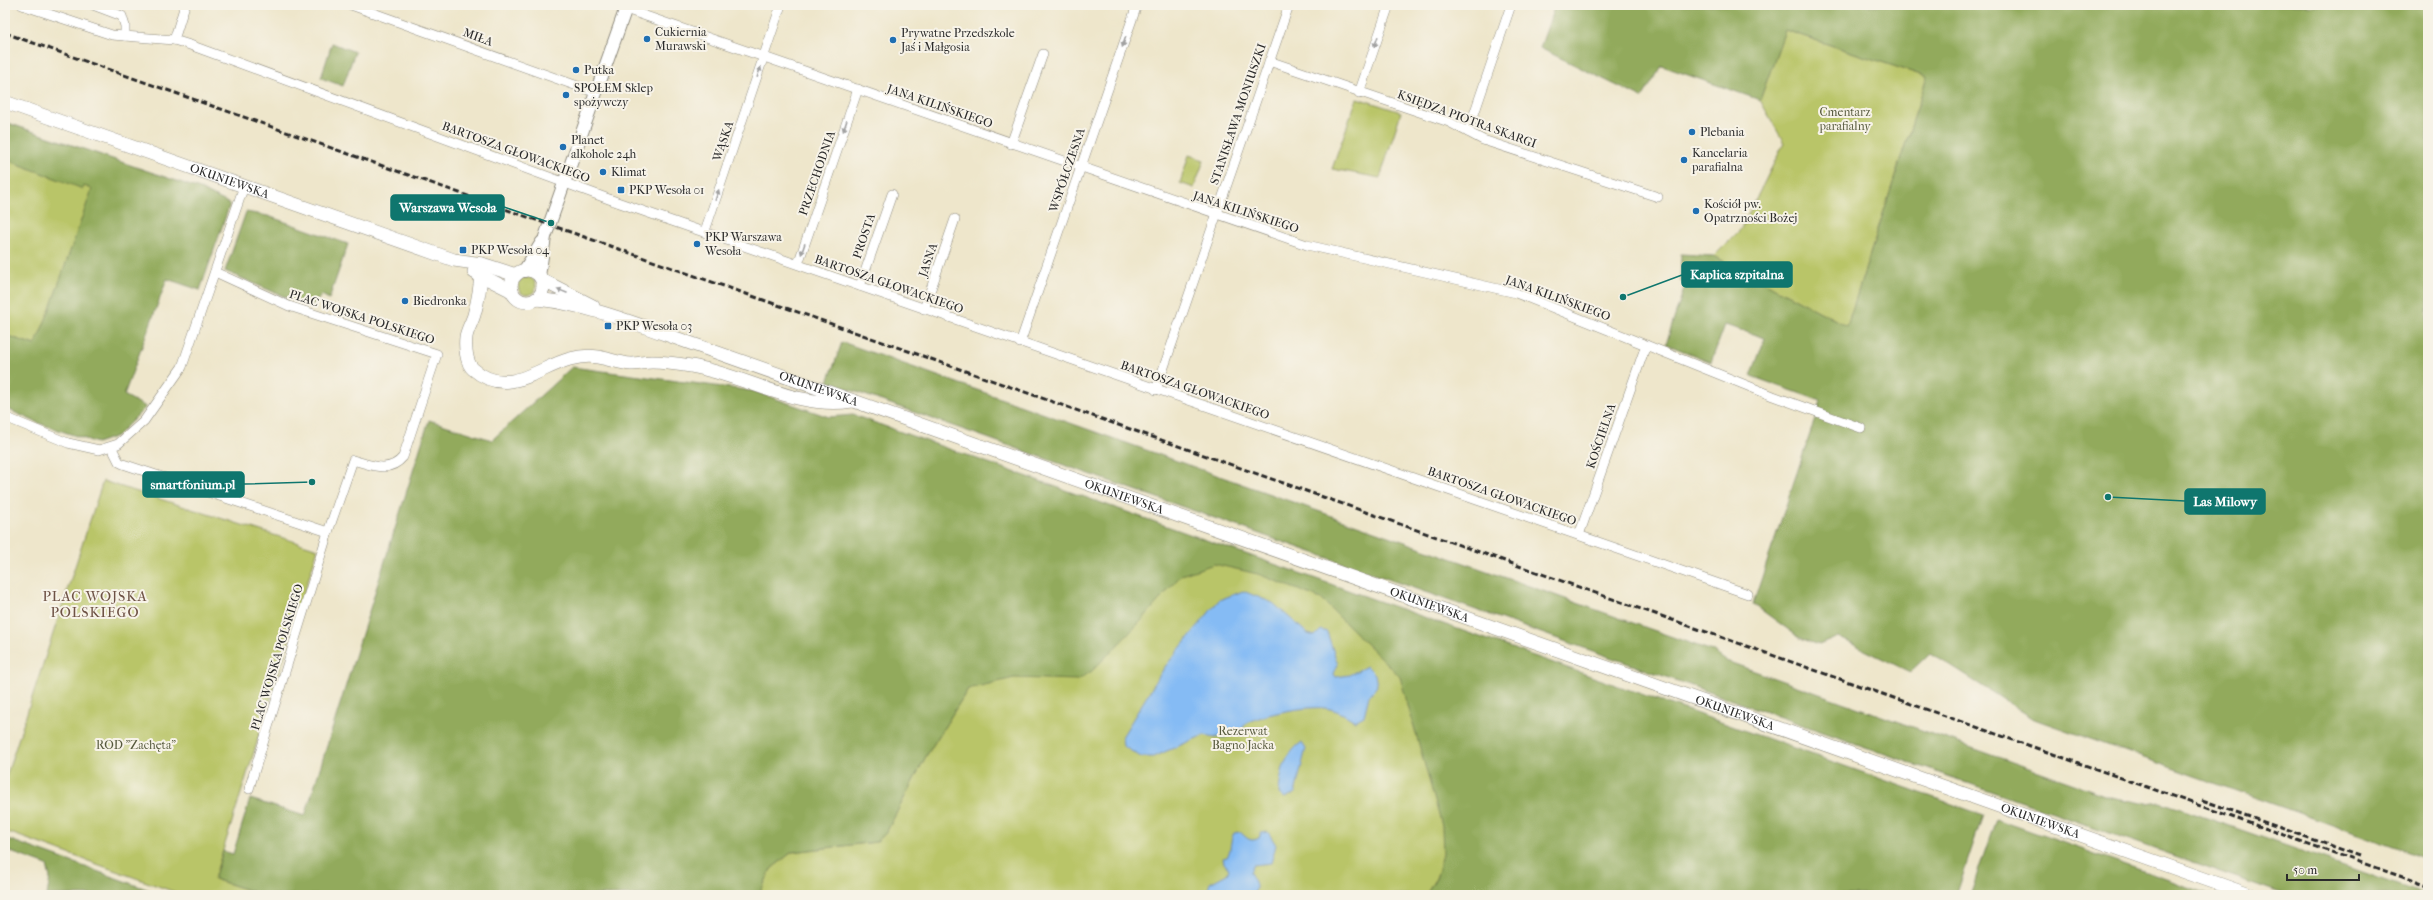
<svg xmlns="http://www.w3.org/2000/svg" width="2433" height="900" font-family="'IM FELL French Canon',serif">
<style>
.green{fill:#b9c567;stroke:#727849}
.forest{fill:#92aa5c;stroke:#5e6a44}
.water{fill:#85bbf4;stroke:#587390}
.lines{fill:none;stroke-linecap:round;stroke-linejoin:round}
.minor-casing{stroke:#8c887b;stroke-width:10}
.tertiary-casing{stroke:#8c887b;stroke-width:14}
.secondary-casing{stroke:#8c887b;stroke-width:14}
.minor{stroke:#fff;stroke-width:9}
.tertiary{stroke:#fff;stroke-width:12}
.secondary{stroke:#fff;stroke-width:13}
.rail{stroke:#2b2b2b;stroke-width:3;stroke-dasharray:6 3;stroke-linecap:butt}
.oneway{fill:#a0a0a0}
.poi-dot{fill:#1f6fb2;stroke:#f7f3e8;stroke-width:1.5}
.labels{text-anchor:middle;stroke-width:4;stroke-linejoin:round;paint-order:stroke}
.poi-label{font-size:12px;fill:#2b2b2b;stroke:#f7f3e8;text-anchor:start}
.street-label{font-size:12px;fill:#2b2b2b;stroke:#f7f3e8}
.park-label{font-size:12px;fill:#56593d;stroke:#f7f3e8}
.quarter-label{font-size:14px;letter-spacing:1px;fill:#6e5245;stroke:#f7f3e8}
.leader{fill:none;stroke:#0f766e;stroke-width:1.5}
.callout-dot{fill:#0f766e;stroke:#f7f3e8;stroke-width:1.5}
.callout{fill:#0f766e;stroke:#0f766e;stroke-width:1.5}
.callout-label{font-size:13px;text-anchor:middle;font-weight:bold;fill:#fff}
</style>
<rect width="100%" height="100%" fill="#f7f3e8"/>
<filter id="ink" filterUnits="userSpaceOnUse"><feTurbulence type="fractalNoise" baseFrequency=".025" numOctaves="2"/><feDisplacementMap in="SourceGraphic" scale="8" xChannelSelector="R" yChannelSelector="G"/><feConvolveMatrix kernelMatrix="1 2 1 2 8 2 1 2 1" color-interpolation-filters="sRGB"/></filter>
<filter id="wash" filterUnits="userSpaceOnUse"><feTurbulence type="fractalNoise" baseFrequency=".012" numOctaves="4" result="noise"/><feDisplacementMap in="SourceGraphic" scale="16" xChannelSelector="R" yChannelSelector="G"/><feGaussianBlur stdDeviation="0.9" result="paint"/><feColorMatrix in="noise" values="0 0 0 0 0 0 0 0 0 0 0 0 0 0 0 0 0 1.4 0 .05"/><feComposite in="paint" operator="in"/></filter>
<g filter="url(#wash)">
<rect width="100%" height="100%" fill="#eee6cb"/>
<g class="green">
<path d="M1785,30L1927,77L1847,326L1714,256L1741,229L1784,143L1760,100Z"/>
<path d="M1357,98L1401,112L1380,178L1332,169Z"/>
<path d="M5,122L107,157L54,316L35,345L5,335Z"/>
<path d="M1189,155L1204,160L1194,188L1180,183Z"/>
<circle cx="527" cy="286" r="9"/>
<path d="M103,481L318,549L214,879L263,895H183L5,831V780Z"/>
<path d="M1200,550L1323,597L1404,672L1449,828C1445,837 1445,845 1443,855C1441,870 1434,882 1426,895H759L771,869L792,852L876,842L886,833L925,758L968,689Z"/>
</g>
<g class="forest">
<path d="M1555,5H2428V859L2034,719L1930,653L1910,672L1838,637L1819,645L1800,638L1753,604L1821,401L1751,376L1765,338L1725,325L1711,362L1666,344L1685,285L1680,281L1681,254L1714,256L1847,326L1927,77L1785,30L1760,100L1662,66L1642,98L1540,48Z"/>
<path d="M332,43L355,52L343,86L321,78Z"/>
<path d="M5,122L200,189L230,204L200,290L167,279L124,395L146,407L117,436L97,443L38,423L5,408V335L35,345L48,314L92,189L84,186L83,189L5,159Z"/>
<path d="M246,212L268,216L348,244L329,299L322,295L314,304L308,302L306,306L225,271Z"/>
<path d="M842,342L1712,651L1726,661L2111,797L2147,804L2161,802L2427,895H2286L828,382Z"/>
<path d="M572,367L753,391L829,417L853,415L1983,815L1956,895H1426L1437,876L1443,854L1442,826L1400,677L1321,599L1258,574L1214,564L1181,575L1142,620L1092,671L1078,680L1014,678L968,689L925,758L886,833L876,842L792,852L771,869L759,895H263L214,879L223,851L233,854L250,799L305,816L429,420L492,440Z"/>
<path d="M1996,819L2200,891L2211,895H1970Z"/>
<path d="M5,838L163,895H47L50,878L47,865L5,850Z"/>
</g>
<g class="water">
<path d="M1243,591L1273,603L1308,634L1315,636L1321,630L1327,632L1338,665L1333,673L1336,677L1349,675L1367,666L1375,674L1377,686L1369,696L1364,716L1355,721C1347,716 1339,711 1330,709C1313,704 1260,714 1246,724C1243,726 1241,731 1239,734L1222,738L1204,735L1153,757H1141L1123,746L1122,737L1164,668L1219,600Z"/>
<path d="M1302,742L1306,748L1295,793L1285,798L1279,794C1280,773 1284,755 1302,742Z"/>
<path d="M1240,832C1247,838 1250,843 1259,838L1261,833L1268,832L1276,845L1271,863L1253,865L1250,872C1253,880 1260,885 1253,894L1206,895L1210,883L1227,874L1229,869L1224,863L1223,858L1227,857C1232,849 1229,842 1234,833Z"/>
</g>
</g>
<g filter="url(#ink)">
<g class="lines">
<g class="minor-casing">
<g id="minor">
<path d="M22,5L112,35L174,40L190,45L617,202L1748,594"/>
<path d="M93,5L122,16L125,26V36"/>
<path d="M351,5L597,93"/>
<path d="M614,5L1307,245L1516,293L1773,396L1861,428"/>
<path d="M174,40L185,5"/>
<path d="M1269,61L1449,122L1483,140L1658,197"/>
<path d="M1359,93L1389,5"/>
<path d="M1468,132L1511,5"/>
<path d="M1011,144L1043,54"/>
<path d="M705,231L781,5"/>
<path d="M798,264L858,89"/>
<path d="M215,272L289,306L437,354L403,457C389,474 371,465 353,460L328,532L249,789"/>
<path d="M860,286L892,194"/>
<path d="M924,309L955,219"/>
<path d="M1020,343L1137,5"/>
<path d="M1156,390L1289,5"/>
<path d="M5,417L68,443L99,450L118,444L144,421L182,367L244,186"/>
<path d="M112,448L119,462L123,464L328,532"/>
<path d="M1579,535L1646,345"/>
</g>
</g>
<g class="tertiary-casing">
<g id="tertiary">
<path d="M524,271L542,242"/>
<path d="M539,276L545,237L627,5"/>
</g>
</g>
<g class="secondary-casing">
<g id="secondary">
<path id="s1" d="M5,102L454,260L482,264L516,275"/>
<path d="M482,264C481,281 479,298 474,315C472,322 467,330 466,337C465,346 466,363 473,369C516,406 551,349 598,357C609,359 619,363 631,364C638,364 645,362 652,362C664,362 678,364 691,366C745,375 796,410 852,401"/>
<circle cx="527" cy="286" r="16"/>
<path d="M474,272L512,291"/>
<path d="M542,280L593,306"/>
<path id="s2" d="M537,299C584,304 629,321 673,337L2250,895"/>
</g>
</g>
<use href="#minor" class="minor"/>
<use href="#tertiary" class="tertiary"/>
<use href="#secondary" class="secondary"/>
<g class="rail">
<path d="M5,33L2428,886"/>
<path d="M2202,800L2360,856"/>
</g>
</g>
<defs><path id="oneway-solid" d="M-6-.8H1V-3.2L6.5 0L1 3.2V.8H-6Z"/></defs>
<g class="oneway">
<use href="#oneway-solid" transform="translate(1124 42) rotate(109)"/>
<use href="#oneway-solid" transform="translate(1376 42) rotate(109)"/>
<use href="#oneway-solid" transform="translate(759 72) rotate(-71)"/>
<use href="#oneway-solid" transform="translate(845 126) rotate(109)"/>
<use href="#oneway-solid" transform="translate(717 195) rotate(-71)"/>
<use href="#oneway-solid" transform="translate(803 249) rotate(109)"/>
<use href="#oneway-solid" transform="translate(562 291) rotate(-158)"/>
</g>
</g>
<g class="poi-dot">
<circle cx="647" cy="39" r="4"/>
<circle cx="893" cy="40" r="4"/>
<circle cx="576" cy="70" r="4"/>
<circle cx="566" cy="95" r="4"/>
<circle cx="1692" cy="132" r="4"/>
<circle cx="563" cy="147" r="4"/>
<circle cx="1684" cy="160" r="4"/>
<circle cx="603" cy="172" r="4"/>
<rect x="617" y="186" width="8" height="8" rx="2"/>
<circle cx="1696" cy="211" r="4"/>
<circle cx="697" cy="244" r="4"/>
<rect x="459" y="246" width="8" height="8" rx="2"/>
<circle cx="405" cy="301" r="4"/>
<rect x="604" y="322" width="8" height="8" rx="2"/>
</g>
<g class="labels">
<g class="poi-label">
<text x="655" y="36">Cukiernia<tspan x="655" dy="14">Murawski</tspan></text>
<text x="901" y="37">Prywatne Przedszkole<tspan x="901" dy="14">Jaś i Małgosia</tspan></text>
<text x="584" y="74">Putka</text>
<text x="574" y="92">SPOŁEM Sklep<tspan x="574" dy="14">spożywczy</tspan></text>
<text x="1700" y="136">Plebania</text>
<text x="571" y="144">Planet<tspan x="571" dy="14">alkohole 24h</tspan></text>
<text x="1692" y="157">Kancelaria<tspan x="1692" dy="14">parafialna</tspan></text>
<text x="611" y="176">Klimat</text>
<text x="629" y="194">PKP Wesoła 01</text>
<text x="1704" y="208">Kościół pw.<tspan x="1704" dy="14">Opatrzności Bożej</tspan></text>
<text x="705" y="241">PKP Warszawa<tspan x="705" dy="14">Wesoła</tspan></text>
<text x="471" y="254">PKP Wesoła 04</text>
<text x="413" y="305">Biedronka</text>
<text x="616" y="330">PKP Wesoła 03</text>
</g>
<g class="street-label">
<text transform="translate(478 37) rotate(20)" y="4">MIŁA</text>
<text transform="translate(940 106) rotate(19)" y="4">JANA KILIŃSKIEGO</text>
<text transform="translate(1238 114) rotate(-71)" y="4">STANISŁAWA MONIUSZKI</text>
<text transform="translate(1467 119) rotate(20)" y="4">KSIĘDZA PIOTRA SKARGI</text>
<text transform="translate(723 141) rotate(-71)" y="4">WĄSKA</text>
<text transform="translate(516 152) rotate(20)" y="4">BARTOSZA GŁOWACKIEGO</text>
<text transform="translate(1067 170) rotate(-71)" y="4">WSPÓŁCZESNA</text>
<text transform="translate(817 173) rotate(-71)" y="4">PRZECHODNIA</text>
<text dy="4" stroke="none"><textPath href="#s1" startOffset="238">OKUNIEWSKA</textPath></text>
<text transform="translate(1246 212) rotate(18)" y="4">JANA KILIŃSKIEGO</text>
<text transform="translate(864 236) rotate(-71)" y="4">PROSTA</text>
<text transform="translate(928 260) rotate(-71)" y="4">JASNA</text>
<text transform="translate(889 284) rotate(19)" y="4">BARTOSZA GŁOWACKIEGO</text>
<text transform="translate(1558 298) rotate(20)" y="4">JANA KILIŃSKIEGO</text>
<text transform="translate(362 317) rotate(18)" y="4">PLAC WOJSKA POLSKIEGO</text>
<text dy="4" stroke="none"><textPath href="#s2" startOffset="296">OKUNIEWSKA</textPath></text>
<text transform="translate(1195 390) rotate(19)" y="4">BARTOSZA GŁOWACKIEGO</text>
<text transform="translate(1601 436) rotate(-71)" y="4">KOŚCIELNA</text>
<text dy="4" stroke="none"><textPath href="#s2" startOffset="620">OKUNIEWSKA</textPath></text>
<text transform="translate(1502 496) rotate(19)" y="4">BARTOSZA GŁOWACKIEGO</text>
<text dy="4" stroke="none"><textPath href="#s2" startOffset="944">OKUNIEWSKA</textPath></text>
<text transform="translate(277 657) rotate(-73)" y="4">PLAC WOJSKA POLSKIEGO</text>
<text dy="4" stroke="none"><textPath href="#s2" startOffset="1268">OKUNIEWSKA</textPath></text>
<text dy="4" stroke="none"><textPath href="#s2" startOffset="1592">OKUNIEWSKA</textPath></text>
</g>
<g class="park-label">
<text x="1845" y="116">Cmentarz<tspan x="1845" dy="14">parafialny</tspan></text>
<text x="1243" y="735">Rezerwat<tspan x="1243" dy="14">Bagno Jacka</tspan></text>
<text x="136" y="749">ROD "Zachęta"</text>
</g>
<g class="quarter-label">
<text x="95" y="601">PLAC WOJSKA<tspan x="95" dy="16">POLSKIEGO</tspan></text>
</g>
</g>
<path class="leader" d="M551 223L504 207M1623 297L1682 275M312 482L244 484M2108 497L2185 501"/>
<g class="callout-dot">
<circle cx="551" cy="223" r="4"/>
<circle cx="1623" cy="297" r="4"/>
<circle cx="312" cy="482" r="4"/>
<circle cx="2108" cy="497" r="4"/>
</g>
<g class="callout">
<rect x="391" y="195" width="113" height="25" rx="4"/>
<rect x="1682" y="262" width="110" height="25" rx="4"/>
<rect x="143" y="472" width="101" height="25" rx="4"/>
<rect x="2185" y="489" width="80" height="25" rx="4"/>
</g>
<g class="callout-label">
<text x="448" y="212">Warszawa Wesoła</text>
<text x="1737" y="279">Kaplica szpitalna</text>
<text x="193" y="489">smartfonium.pl</text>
<text x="2225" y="506">Las Milowy</text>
</g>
<rect width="2433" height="900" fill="none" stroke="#f7f3e8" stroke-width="20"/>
<path d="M2287 874v6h72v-6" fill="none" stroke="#2b2b2b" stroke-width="2"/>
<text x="2293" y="874" font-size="12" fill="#2b2b2b" stroke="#f7f3e8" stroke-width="3" paint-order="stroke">50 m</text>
</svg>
